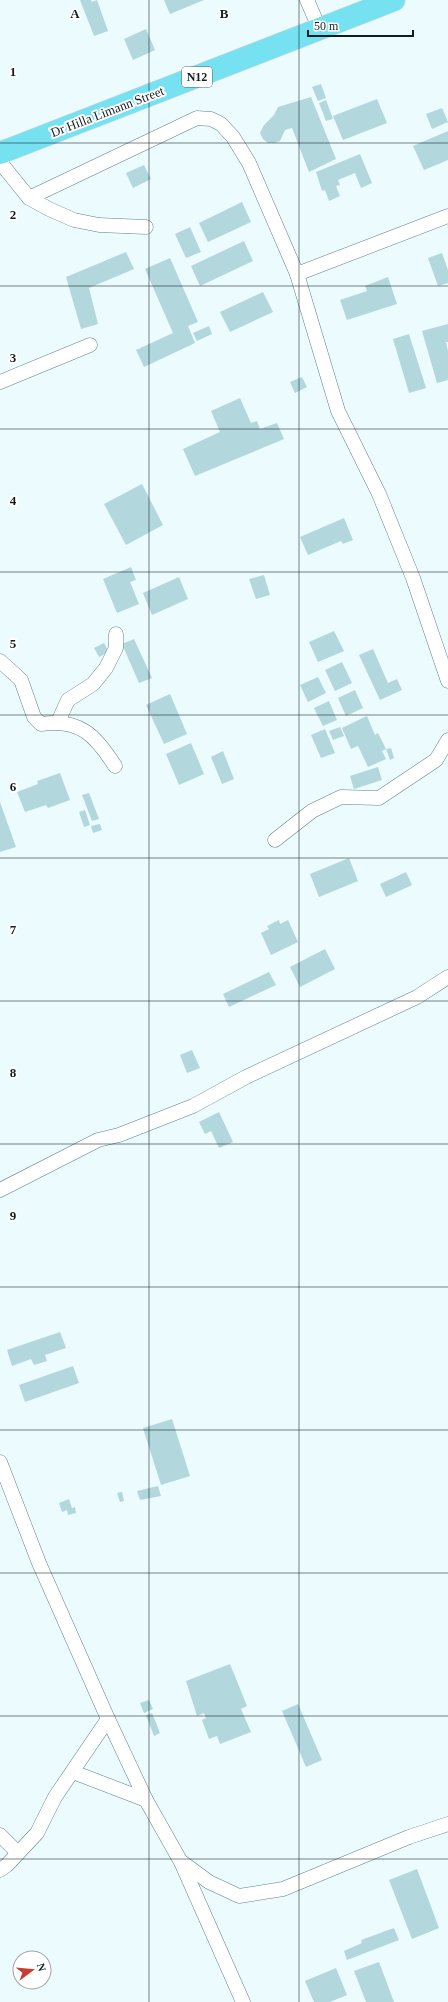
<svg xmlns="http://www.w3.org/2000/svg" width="448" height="2002" font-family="Georgia,serif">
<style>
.building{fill:#b2d7dd}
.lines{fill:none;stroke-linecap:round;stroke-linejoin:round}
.street-casing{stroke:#608389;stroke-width:15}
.highway-casing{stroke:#d4d6d7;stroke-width:23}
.street{stroke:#fff;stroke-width:14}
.highway{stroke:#76e1f1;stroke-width:22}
.grid{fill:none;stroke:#101e21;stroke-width:1;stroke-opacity:0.55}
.labels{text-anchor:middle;stroke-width:4;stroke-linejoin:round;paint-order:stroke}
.shield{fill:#fff;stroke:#586264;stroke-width:1}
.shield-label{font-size:12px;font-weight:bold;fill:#101e21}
.street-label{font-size:13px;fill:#101e21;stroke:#fff}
.grid-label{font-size:13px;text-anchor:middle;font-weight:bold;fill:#101e21;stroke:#fff;stroke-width:4;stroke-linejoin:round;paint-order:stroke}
</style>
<rect width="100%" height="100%" fill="#ecfbfe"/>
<g class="building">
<path d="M80,0H91L92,2L97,0L108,31L94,36Z"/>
<path d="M164,0H204L170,14Z"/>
<path d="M146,29L155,50L133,60L124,39Z"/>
<path d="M321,84L326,98L318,101L312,87Z"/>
<path d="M311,97L336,159L309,172L292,128L285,130L280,141L274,143H268L263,139L260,133L264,125L274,115L278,107Z"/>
<path d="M377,99L387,123L343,140L333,116Z"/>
<path d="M326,100L333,119L326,121L319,103Z"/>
<path d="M442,108L448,122L432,129L426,114Z"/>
<path d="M448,131V160L424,170L413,146Z"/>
<path d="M360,154L372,183L361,188L355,173L338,180L340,185L336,186L340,196L329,201L325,190L322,191L316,172Z"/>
<path d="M144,165L151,179L133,188L126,173Z"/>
<path d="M242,202L251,222L208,242L199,223Z"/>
<path d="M190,227L201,252L186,258L175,234Z"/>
<path d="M244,241L253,261L200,286L191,266Z"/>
<path d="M126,252L134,269L89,288L98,324L81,329L66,277Z"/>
<path d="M442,253L448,270V283L438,286L428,258Z"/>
<path d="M170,258L198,322L188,326L195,343L144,367L136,350L173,333L145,269Z"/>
<path d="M388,277L397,304L347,320L340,300L367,291L365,286Z"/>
<path d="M263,292L273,312L230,332L220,312Z"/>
<path d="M448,324V342H446L448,351V380L437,383L422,331Z"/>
<path d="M209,326L212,334L197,341L193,333Z"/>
<path d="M409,334L426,388L409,393L393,339Z"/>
<path d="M302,377L307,387L295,393L290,382Z"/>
<path d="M240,398L251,423L257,421L260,429L277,423L284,439L195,476L183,449L220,432L211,411Z"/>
<path d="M142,484L163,525L126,545L104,504Z"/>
<path d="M344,518L353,540L343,544L341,541L308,555L300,537Z"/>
<path d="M131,567L136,580L130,582L139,604L117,613L103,579Z"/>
<path d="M264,575L270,595L256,599L249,579Z"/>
<path d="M179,577L188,599L152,615L143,593Z"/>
<path d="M334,631L344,651L318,662L309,642Z"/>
<path d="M134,639L152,678L139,683L122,644Z"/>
<path d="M104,643L109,652L99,657L94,648Z"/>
<path d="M373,649L388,683L397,679L402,690L380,700L359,655Z"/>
<path d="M342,662L352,683L335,691L325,670Z"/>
<path d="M318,677L326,693L308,702L300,685Z"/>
<path d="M355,690L363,708L346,716L338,698Z"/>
<path d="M170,694L187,734L164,744L146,705Z"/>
<path d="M329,701L337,720L323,726L314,708Z"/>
<path d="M367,716L375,735L378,733L386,749L382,751L386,759L368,767L358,746L351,749L342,728Z"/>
<path d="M340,727L344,736L333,740L329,731Z"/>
<path d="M325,729L335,753L321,758L311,735Z"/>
<path d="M191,743L204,774L179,785L166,754Z"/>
<path d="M391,748L394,758L390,760L386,749Z"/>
<path d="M223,751L234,779L222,784L211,757Z"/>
<path d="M378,767L382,780L354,789L350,776Z"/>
<path d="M60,773L70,800L48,808L46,805L25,812L17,792L38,784L37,781Z"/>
<path d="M89,793L99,819L92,821L82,795Z"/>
<path d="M0,802L16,847L0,852Z"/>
<path d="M85,810L90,825L84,827L79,812Z"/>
<path d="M100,824L102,830L93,833L91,826Z"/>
<path d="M349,858L358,881L319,897L310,874Z"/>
<path d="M406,872L412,885L386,897L380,884Z"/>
<path d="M279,920L280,924L288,920L298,942L271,955L261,933L269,929L267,926Z"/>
<path d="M325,949L335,969L300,987L290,967Z"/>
<path d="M269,972L276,985L229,1007L223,994Z"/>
<path d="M192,1050L200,1068L187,1073L180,1055Z"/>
<path d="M219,1112L233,1142L219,1148L211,1131L205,1134L199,1122Z"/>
<path d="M60,1332L66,1348L45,1355L47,1361L34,1365L31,1359L12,1366L7,1350Z"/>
<path d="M73,1366L79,1383L25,1402L19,1385Z"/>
<path d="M172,1419L190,1476L161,1485L143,1428Z"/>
<path d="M158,1486L161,1496L140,1500L137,1491Z"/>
<path d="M122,1492L124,1501L120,1502L117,1493Z"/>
<path d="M69,1499L72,1508L75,1507L76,1513L68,1515L67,1510L62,1512L59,1503Z"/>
<path d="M230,1664L247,1706L241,1709L251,1732L220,1744L217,1736L209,1739L202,1720L206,1718L204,1713L197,1716L186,1681Z"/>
<path d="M149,1700L153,1709L144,1713L140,1703Z"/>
<path d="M298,1704L322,1760L306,1767L282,1711Z"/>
<path d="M152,1713L160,1733L154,1736L146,1715Z"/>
<path d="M417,1869L439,1928L412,1939L389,1880Z"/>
<path d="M394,1928L399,1940L347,1960L344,1951L362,1943L361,1940Z"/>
<path d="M379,1962L394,2002H366L354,1971Z"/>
<path d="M336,1968L347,1995L330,2002H314L305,1981Z"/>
</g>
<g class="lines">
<g class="street-casing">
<g id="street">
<path d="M307,0L320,30"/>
<path d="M0,162L29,198L49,209L74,220L99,225L146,227"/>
<path d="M29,198L197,118L211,119L221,124L233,137L249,163L297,274L338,411L379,494L413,578L448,681"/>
<path d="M297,274L448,216"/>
<path d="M0,382L90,345"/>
<path d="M0,661L21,680L34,717L41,724C80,718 96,736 115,766"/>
<path d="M58,722L68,700L93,684L106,668L116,648V634"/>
<path d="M275,840L312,811L341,797L379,798L436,760L448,740"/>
<path d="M0,1190L98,1140L119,1135L193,1106L246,1077L417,997L448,977"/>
<path d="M0,1462L39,1563L108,1719L146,1800L181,1862L243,2002"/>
<path d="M73,1772L146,1800"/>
<path d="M0,1835L18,1853"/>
<path d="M182,1862L209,1882L239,1896L283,1889L409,1837L448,1824"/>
<path d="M0,1870L7,1865L37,1833L55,1797L108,1719"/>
</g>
</g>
<g class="highway-casing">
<path id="highway" d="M0,153L394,0"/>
</g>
<use href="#street" class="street"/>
<use href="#highway" class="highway"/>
</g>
<path class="grid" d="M149,0V2002M299,0V2002M0,143H448M0,286H448M0,429H448M0,572H448M0,715H448M0,858H448M0,1001H448M0,1144H448M0,1287H448M0,1430H448M0,1573H448M0,1716H448M0,1859H448"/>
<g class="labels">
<rect class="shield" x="182" y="67" width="30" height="20" rx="3"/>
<g class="shield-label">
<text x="197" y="81">N12</text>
</g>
<g class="street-label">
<text transform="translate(107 111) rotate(-21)" y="5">Dr Hilla Limann Street</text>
</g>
</g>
<g class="grid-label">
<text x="75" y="18">A</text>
<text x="224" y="18">B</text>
<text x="13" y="76">1</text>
<text x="13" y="219">2</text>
<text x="13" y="362">3</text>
<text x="13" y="505">4</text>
<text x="13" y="648">5</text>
<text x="13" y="791">6</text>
<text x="13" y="934">7</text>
<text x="13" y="1077">8</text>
<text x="13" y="1220">9</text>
</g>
<g transform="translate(32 1970) rotate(74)"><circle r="19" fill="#ffffff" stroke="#9fa5a6"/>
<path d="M0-3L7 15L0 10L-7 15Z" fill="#c93c32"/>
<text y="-6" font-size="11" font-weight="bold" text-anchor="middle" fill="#101e21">N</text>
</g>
<path d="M308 30v6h105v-6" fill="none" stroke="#101e21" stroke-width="2"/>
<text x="314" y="30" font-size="12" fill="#101e21" stroke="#ffffff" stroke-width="3" paint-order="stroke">50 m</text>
</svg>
